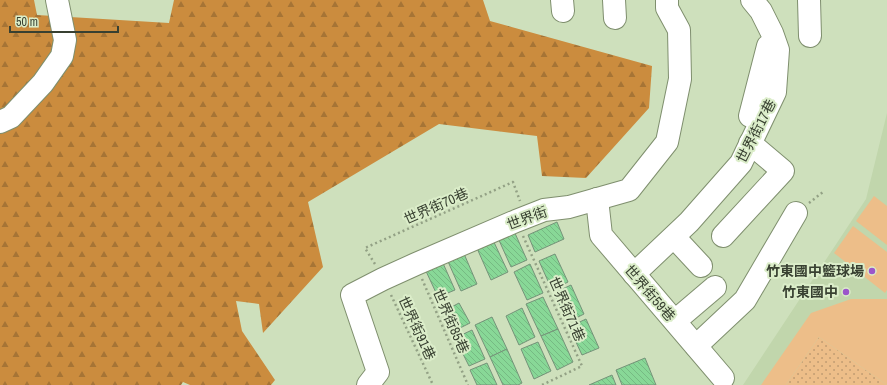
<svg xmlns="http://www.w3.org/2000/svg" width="887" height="385" font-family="'Archivo Narrow','Noto Sans TC',sans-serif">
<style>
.built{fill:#c1d6ac}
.grass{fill:url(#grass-dots)}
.forest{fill:url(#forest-firs)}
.garden{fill:#edbe89}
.building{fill:url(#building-back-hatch);stroke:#759379}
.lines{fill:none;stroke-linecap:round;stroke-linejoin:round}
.minor-casing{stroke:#7f8f6e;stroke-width:24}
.path{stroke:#93a185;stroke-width:2.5;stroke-dasharray:2 3;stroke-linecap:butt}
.minor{stroke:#fff;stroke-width:22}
.poi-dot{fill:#9b56ca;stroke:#dbedc9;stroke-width:1.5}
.labels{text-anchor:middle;stroke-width:4;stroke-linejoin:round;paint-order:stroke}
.street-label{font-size:14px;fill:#384031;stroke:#dbedc9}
.poi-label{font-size:14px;font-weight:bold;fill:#384031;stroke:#dbedc9;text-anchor:end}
</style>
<defs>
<pattern id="grass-dots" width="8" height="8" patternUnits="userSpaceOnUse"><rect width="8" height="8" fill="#edbe89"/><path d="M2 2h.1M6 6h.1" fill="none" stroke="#c19c71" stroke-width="1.8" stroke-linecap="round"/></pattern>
<pattern id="forest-firs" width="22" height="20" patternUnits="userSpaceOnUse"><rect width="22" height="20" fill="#cb8c3e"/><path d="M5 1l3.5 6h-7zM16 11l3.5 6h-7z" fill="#a67435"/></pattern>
<pattern id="building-back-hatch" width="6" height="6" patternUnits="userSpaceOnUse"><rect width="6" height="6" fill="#88d897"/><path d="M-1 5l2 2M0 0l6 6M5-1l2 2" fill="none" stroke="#76ba83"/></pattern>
</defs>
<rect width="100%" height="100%" fill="#cee0bc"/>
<path class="built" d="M887,113V385H743L866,199Z"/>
<path class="grass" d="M819,337L887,385H786Z"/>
<path class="forest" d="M0,0H34L37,15L169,23L174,0H483L490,21L652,66L649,108L586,178L542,176L537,136L439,124L308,202L323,267L263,333L259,304L236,301L242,331L275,380L271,385H190L183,382L181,385H0Z"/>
<g class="garden">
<path d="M874,196L887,206V245L856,221Z"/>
<path d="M853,226L887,252V290L885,293L834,253Z"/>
<path d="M851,299H887V385L819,337L786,385H761L811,313Z"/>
</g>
<g class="building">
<path d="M557,222L564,239L535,252L528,235Z"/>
<path d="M514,231L527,260L511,267L498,238Z"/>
<path d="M492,238L508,272L491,280L476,246Z"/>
<path d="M462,249L477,284L461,291L446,257Z"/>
<path d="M555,254L568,282L552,290L539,261Z"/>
<path d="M442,261L455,290L438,297L425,269Z"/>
<path d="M530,264L543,293L527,300L514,272Z"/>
<path d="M571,285L584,314L568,322L554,293Z"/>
<path d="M543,297L558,329L541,336L526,304Z"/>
<path d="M459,303L470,323L454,331L444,311Z"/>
<path d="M522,308L535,337L519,345L506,316Z"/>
<path d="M492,317L507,349L490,357L475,325Z"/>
<path d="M586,319L599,348L582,355L569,327Z"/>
<path d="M558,329L573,362L557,370L541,336Z"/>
<path d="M472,330L485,359L469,366L455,338Z"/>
<path d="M538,342L551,371L534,379L521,349Z"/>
<path d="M507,349L522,383L518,385H503L490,357Z"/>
<path d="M645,358L656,385H622L616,370Z"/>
<path d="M487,363L497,385H477L470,370Z"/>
<path d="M612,375L616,385H589Z"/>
</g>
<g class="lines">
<g class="minor-casing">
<g id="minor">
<path d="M562,0L563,11"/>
<path d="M614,0L615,18"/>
<path d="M809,0L810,36"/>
<path d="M750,116L768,46"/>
<path d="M0,122L11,117L43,83L62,56L65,40L57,0"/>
<path d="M597,199L601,235L723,378"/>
<path d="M723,236L783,171L750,143"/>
<path d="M674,237L701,266"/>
<path d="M634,274L689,222L741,163L775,92L778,50L772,33L761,11L752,0"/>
<path d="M675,321L715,287"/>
<path d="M696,346L745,300L796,213"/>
<path d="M368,385L378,372L352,295L383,279L416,264L516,221L544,210L569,207L629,190L667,142L680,79L679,30L667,8V0"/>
</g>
</g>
<g class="path">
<path d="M809,203L823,192"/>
<path d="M523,236L582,366L542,385"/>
<path d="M375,264L365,248L513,182L520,201"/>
<path d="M422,279L468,385"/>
<path d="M391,295L433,385"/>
</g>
<use href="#minor" class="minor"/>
</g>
<g class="poi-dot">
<circle cx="872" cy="271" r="4"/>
<circle cx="846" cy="292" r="4"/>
</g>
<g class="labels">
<g class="street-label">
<text transform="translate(756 131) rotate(-63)" y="5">世界街17巷</text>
<text transform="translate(436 206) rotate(-24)" y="5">世界街70巷</text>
<text transform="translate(527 218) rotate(-20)" y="5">世界街</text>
<text transform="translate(650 293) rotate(49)" y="5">世界街59巷</text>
<text transform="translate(567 309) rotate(66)" y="5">世界街71巷</text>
<text transform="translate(451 321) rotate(66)" y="5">世界街85巷</text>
<text transform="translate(417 328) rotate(65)" y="5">世界街91巷</text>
</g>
<g class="poi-label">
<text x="864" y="276">竹東國中籃球場</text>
<text x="838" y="297">竹東國中</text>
</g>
</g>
<path d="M10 26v6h108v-6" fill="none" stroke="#384031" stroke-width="2"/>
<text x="16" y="26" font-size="12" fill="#384031" stroke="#dbedc9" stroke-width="3" paint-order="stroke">50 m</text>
</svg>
